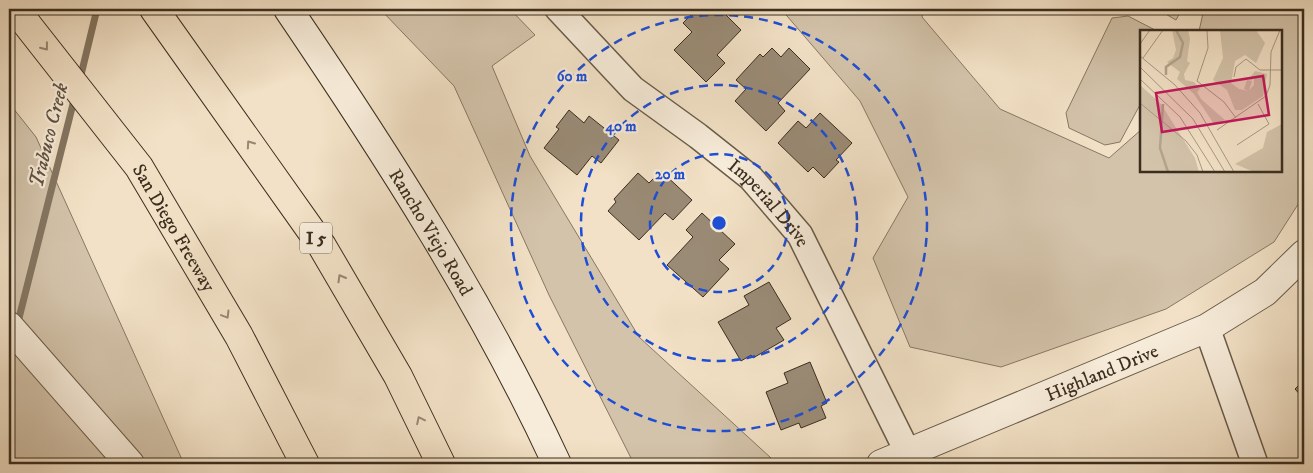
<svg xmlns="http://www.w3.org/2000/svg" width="1313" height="473" font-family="'IM FELL DW Pica',serif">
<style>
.green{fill:#d3c3aa;stroke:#877864}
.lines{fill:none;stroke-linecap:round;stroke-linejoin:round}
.stream{stroke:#847561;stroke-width:7}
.building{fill:#9a8b76;stroke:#3b2e1f}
.minor-casing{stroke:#695b49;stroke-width:28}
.tertiary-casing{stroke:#695b49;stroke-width:30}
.secondary-casing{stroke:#3b2e1f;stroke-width:30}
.motorway-casing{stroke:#3b2e1f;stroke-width:30}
.minor{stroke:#f7ecda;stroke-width:25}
.tertiary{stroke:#f7ecda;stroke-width:28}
.secondary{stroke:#f7ecda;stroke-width:28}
.motorway{stroke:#f2e1c6;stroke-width:28}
.oneway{stroke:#968872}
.ring{fill:none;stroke:#1d4ed8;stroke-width:2.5;stroke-dasharray:9 6}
.labels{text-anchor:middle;stroke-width:4.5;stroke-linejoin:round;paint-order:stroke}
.shield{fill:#f7ecda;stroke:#736757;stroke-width:1}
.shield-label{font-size:18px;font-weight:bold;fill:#3b2e1f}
.street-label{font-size:19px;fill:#3b2e1f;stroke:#f7ecda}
.water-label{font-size:20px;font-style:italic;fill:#5f5140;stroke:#f7ecda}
.inset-river{fill:none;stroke:#b4a48d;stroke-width:2.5}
.inset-road{fill:none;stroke:#a99983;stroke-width:1}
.view{fill:#c2185b;fill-opacity:0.15;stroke:#c2185b;stroke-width:2.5}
.inset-edge{fill:none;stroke:#3b2e1f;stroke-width:2.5}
.centre{fill:#1d4ed8;stroke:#f7ecda;stroke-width:2.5}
.ring-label{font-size:15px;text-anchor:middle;font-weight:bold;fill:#1d4ed8;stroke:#f7ecda;stroke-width:4.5;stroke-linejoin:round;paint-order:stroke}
</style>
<rect width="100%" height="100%" fill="#f2e1c6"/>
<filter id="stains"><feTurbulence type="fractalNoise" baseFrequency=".004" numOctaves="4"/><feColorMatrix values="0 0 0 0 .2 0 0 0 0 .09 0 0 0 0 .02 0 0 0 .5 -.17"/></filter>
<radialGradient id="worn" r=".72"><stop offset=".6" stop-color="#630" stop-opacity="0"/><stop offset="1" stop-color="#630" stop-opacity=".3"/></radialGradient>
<g class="green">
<path d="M380,9H510L535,35L492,66L530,156L639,337L771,458L731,464H634L549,295L454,86Z"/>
<path d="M781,9H923L922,17L1000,109L1109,158L1142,129V171H1282V31H1199L1204,9H1304V195L1274,242L1166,309L1001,367L910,347L873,258L908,197L860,101Z"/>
<path d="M1157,9H1182L1176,20Z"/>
<path d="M1128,16L1157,31H1142V101L1120,142L1105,145L1069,128L1066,113L1112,18Z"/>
<path d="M9,103L36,137L184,464H9Z"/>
</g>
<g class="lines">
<g class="stream">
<path d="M80,79L97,9"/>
<path d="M17,326L75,96"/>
<path d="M9,356L13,341"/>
</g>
</g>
<g class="building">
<path d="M697,9H720L741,30L717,55L725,63L706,82L674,50L692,32L683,23Z"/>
<path d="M772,48L781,57L789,48L810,69L778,103L785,111L766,131L735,101L746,89L736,80L760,54L763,57Z"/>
<path d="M569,110L584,123L589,116L619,140L601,163L592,156L577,175L544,148L559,129L556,127Z"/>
<path d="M820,113L852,143L836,160L839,162L824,178L813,167L808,172L778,143L798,121L806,128Z"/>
<path d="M661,171L692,200L673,220L665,213L639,240L608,211L616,202L614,199L638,173L649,183Z"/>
<path d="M702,213L735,244L719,260L729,269L703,297L667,265L693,237L686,230Z"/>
<path d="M769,282L791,319L776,328L784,340L753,358L751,355L741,361L718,322L749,305L744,296Z"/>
<path d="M810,362L827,403L821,406L826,418L801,428L799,423L781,430L766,392L788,383L784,373Z"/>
<path d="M1304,380V399L1295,389Z"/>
<path d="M1304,400V412L1298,406Z"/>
</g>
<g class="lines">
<g class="minor-casing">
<g id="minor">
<path id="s1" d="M558,9L633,89L698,136L751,178L800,235L908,453"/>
<path d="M1207,328L1255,464"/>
</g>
</g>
<g class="tertiary-casing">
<g id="tertiary">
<path d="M9,326L130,464"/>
<path id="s2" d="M881,464L1207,328L1265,292L1304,254"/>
</g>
</g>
<g class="secondary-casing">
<g id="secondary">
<path id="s3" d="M288,9C387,155 483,304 557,464"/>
</g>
</g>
<g class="motorway-casing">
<g id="motorway">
<path id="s4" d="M15,9L139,167L239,336L305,464"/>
<path d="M154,9L322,246L398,376L441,464"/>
</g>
</g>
<use href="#minor" class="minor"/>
<use href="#tertiary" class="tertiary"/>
<use href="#secondary" class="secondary"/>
<use href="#motorway" class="motorway"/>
</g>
<defs><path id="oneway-chevron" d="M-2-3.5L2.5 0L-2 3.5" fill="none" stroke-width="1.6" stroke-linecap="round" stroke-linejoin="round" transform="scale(1.25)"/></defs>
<g class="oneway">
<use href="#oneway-chevron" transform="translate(45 47) rotate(52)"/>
<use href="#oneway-chevron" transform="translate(250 144) rotate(-125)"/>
<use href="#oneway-chevron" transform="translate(341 278) rotate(-120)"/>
<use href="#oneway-chevron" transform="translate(226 315) rotate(59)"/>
<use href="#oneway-chevron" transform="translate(420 420) rotate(-116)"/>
</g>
<g class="ring">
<circle cx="719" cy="223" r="69"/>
<circle cx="719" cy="223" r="138"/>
<circle cx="719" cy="223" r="208"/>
</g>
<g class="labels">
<rect class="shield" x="300" y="222.5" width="32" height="31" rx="4"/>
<g class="shield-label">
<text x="316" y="244">I 5</text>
</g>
<g class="street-label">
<text dy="7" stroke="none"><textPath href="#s1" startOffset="288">Imperial Drive</textPath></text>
<text dy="7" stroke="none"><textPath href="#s4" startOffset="271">San Diego Freeway</textPath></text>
<text dy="7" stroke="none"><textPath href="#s3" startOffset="265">Rancho Viejo Road</textPath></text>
<text dy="7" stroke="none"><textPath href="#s2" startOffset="239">Highland Drive</textPath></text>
</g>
<g class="water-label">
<text transform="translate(48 135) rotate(-76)" y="7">Trabuco Creek</text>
</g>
</g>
<g transform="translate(1140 30)">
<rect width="142" height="142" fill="#f2e1c6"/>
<path d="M32,0H48L50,9L47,31L50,33L44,44L45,50L54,52L60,59L57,62L61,69L85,90L74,94L54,64L37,49L40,42L27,32L33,28L36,20ZM80,0H116L125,13L116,33L105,25L95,31L91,53L99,59L109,61L104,59L107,50L112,51L109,60L114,55V45L112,50L109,49L115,41L127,44L123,66L102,80H95L87,60L73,50L83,28ZM0,55L21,74L55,128L59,142H0ZM142,94V142H114L95,134L123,118L127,102Z" fill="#d3c3aa"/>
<path class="inset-river" d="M26,45V37L40,27L43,13L36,0M23,74L20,118L28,142"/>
<path class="inset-road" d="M67,0L68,18L57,51L84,72L96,88M0,14L10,0M0,26L35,55L60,83L94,142M3,28L23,0M0,37L53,89L85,142M94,47L96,37L106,29L120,40H143M0,49L40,87L75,142M0,73L46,111L57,125L63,142M77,100L126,66L130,55L131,22L140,0M97,115L129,94L118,74"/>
<path class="view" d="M123,46L129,85L22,102L16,63Z"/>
<rect width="142" height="142" class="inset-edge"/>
</g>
<circle cx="719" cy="223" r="8" class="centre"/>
<g class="ring-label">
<text x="572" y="81">60 m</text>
<text x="621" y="131">40 m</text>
<text x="670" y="179">20 m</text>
</g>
<rect width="1313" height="473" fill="none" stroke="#f2e1c6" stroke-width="30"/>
<rect x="10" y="10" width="1293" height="453" fill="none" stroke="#3b2e1f" stroke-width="2.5"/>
<rect x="15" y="15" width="1283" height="443" fill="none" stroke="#3b2e1f"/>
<rect width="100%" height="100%" filter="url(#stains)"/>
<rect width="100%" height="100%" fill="url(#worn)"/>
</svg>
